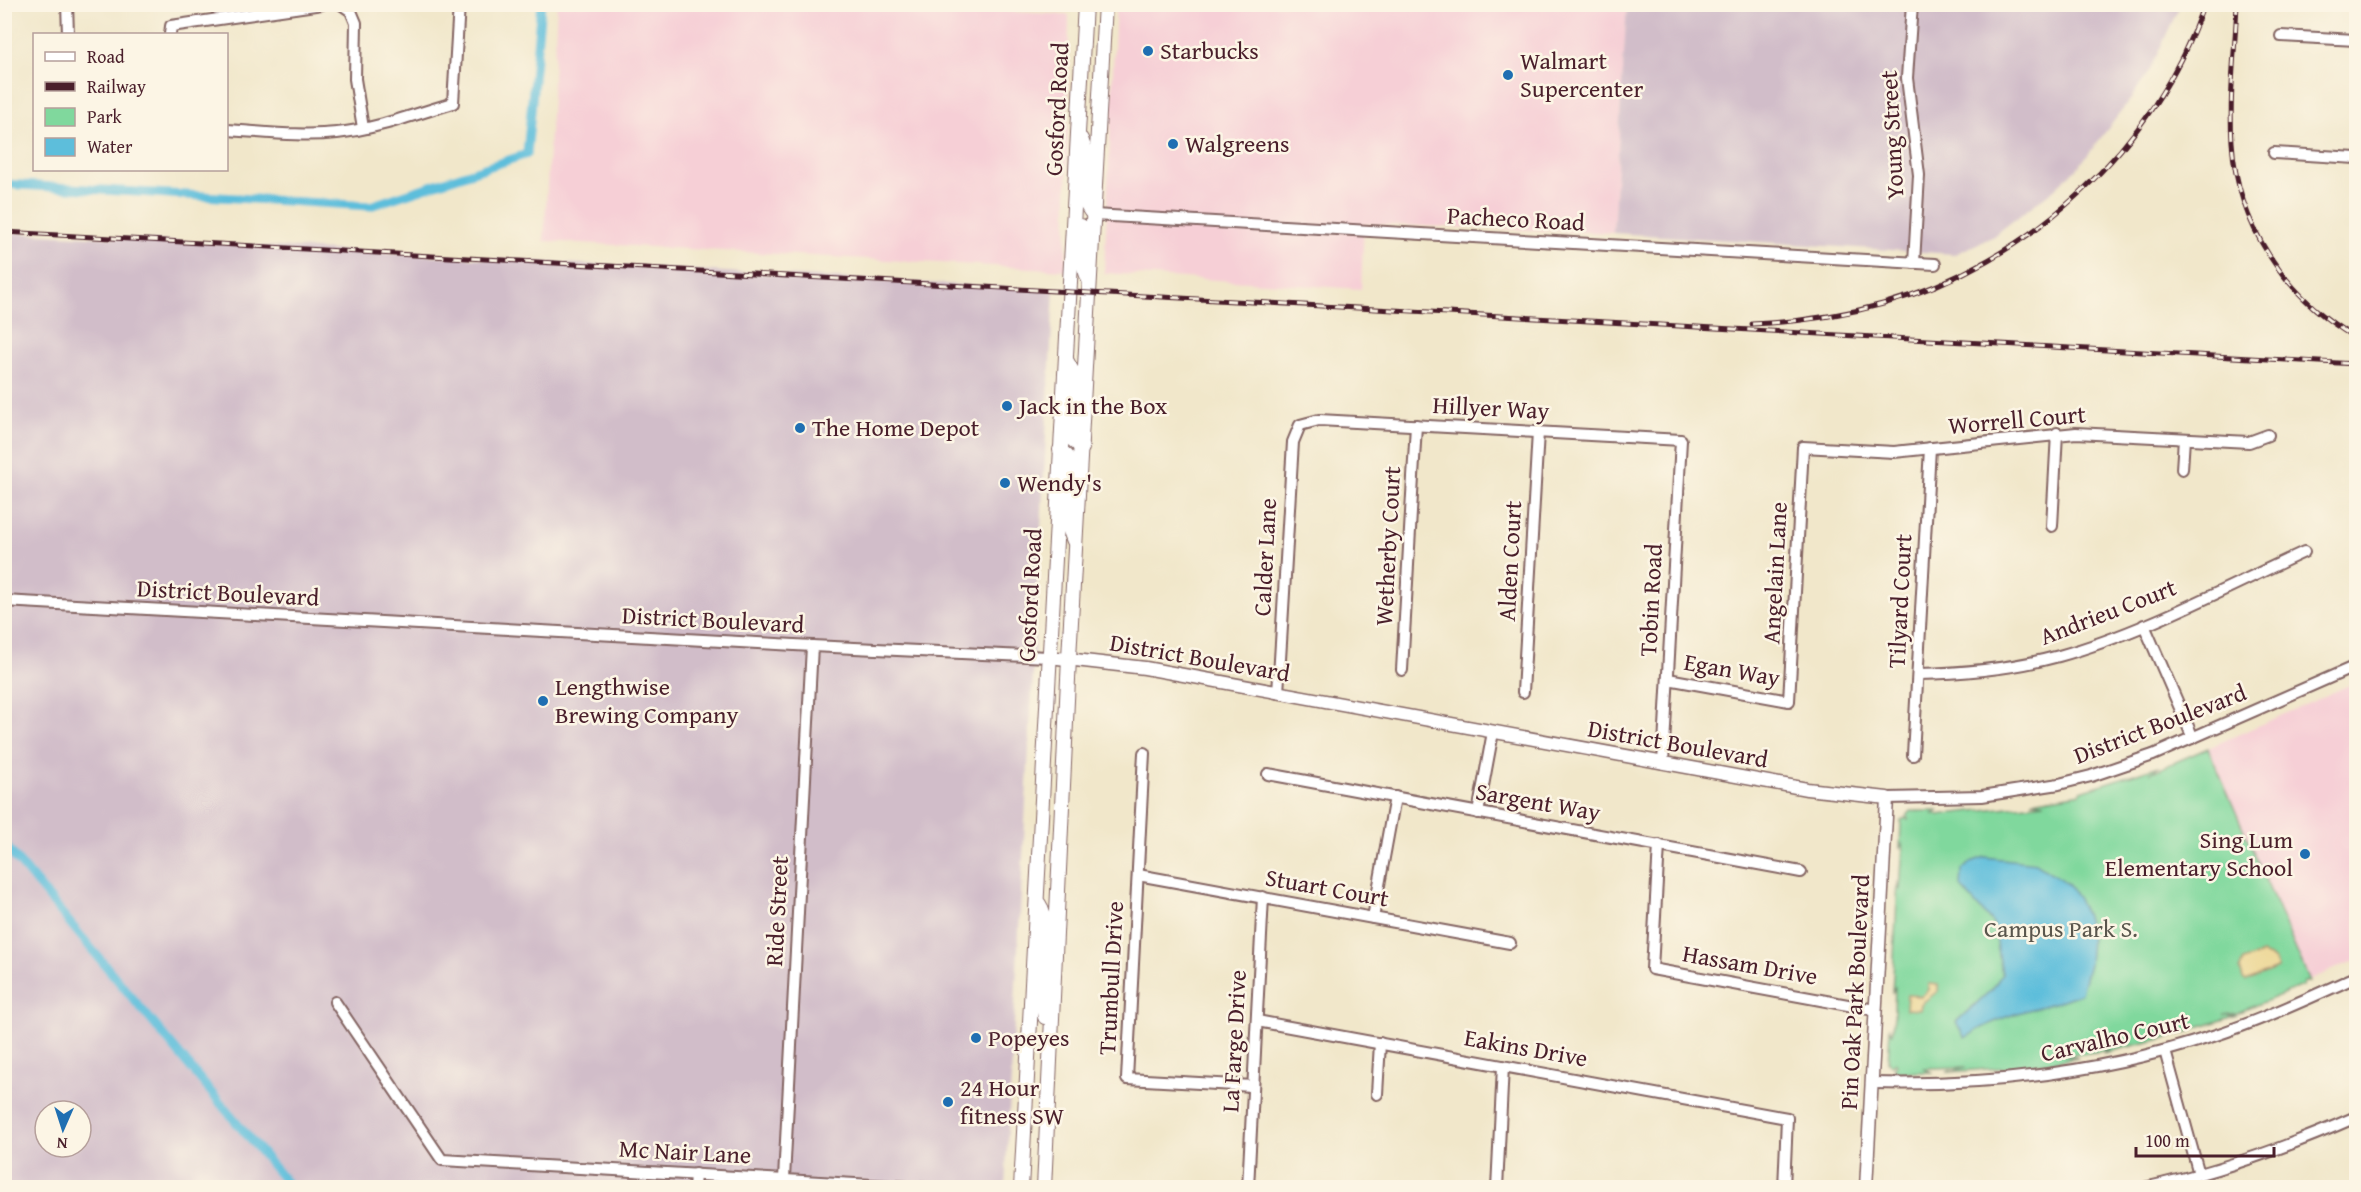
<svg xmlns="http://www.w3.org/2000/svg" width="2361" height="1192" font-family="'Gentium Book Plus',serif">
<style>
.built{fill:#f6cfd6}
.industrial{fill:#d1bdc9;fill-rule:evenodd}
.green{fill:#80d89d;stroke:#657c64;stroke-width:1.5}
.sand{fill:#eeda9e;stroke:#9c7c64;stroke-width:1.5}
.water{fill:#5dbedb;stroke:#546e83;stroke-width:1.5}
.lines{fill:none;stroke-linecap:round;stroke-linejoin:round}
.canal{stroke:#5dbedb;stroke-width:9}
.minor-casing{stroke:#846563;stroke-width:14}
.tertiary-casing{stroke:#846563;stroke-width:15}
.secondary-casing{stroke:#846563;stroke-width:16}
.minor{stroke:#fff;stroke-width:10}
.tertiary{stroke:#fff;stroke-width:12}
.secondary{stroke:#fff;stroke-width:14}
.rail-casing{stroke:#4a1f2b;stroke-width:5}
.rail{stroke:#fcf5e5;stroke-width:3;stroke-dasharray:9;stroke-linecap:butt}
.poi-dot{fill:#1f6fb2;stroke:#fcf5e5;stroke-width:2}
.labels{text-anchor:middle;stroke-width:5;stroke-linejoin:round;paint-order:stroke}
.poi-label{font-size:24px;fill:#4a1f2b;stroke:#fcf5e5;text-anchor:start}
.street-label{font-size:24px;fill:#4a1f2b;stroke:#fcf5e5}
.park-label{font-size:24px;fill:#5a564d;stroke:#fcf5e5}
</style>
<rect width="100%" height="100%" fill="#fcf5e5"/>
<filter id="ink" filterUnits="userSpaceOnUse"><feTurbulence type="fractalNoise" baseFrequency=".0167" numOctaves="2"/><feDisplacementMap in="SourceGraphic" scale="12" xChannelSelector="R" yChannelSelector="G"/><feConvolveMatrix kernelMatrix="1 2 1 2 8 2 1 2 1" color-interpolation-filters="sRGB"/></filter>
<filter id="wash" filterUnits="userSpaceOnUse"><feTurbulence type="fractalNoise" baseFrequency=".008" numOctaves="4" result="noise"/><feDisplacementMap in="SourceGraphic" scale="24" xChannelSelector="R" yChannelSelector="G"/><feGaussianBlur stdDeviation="1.35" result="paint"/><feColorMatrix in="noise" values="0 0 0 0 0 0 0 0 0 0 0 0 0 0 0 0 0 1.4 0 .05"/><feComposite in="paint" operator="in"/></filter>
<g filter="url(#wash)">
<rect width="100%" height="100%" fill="#f1e7ca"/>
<g class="built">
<path d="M874,4L1069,15L1066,270L544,241L557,5Z"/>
<path d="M1116,5H1627L1613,233L1364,224L1361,289L1104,273Z"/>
<path d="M2356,682V960L2309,980L2208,748Z"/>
</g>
<g class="industrial">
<path d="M1627,5H2180L2150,70L2127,104L2079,166L2053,190L1992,237L1955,254L1613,233Z"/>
<path d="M4,232L1054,290L1005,1187H5ZM45,1111H81V1147H45Z"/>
</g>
<path class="green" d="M2208,748L2310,982H2304L2302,986L2237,1013L2224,1015H2237L2178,1035L2103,1053L2113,1046L2102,1051L2064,1056L2078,1058L2016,1067L1947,1072L1966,1067L1929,1068H1924L1931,1072H1897L1894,1067L1897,1064L1895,1062L1892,1065L1888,1062L1890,1028L1893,1034L1895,986L1892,994L1898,881L1900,891L1903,843L1900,849L1901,821L1905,818L1908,820L1909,819L1907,816L1911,811H1938L1933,815H1937L2045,803L2032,801L2081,793V791L2159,766L2150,773Z"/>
<g class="sand">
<path d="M2262,954L2274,959L2277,968L2246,981L2243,979L2240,969L2243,961Z"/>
<path d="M1928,984L1938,985V991L1921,1004L1920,1010L1906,1009L1907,995L1922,996L1928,990Z"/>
</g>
<path class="water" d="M1985,857L2036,863L2068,884L2078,898L2087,919L2091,940L2089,964L2081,993C2062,1002 2042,1006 2021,1012C2001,1018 1983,1026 1965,1038L1956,1022L1993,988L2002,974L1994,925L1961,887L1962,870L1971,862Z"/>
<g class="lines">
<g class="canal">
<path d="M4,184L370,206L527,154L541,4"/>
<path d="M4,844L291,1188"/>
</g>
</g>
</g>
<g filter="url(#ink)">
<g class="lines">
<g class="minor-casing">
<g id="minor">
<path d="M67,4L68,34"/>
<path d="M341,4L351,11L356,23L355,79L363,128"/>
<path d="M1912,4L1907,78L1919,175L1914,263"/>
<path d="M170,34L171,26L322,4"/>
<path d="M2281,36L2356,40"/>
<path d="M226,130C263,132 301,137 337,133C376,129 416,114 453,103L459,4"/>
<path d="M2274,153L2356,158"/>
<path d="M1094,215L1935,264"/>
<path d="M2182,469L2184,439"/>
<path d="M2052,526L2057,433"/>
<path d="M4,601L812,646L1049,657"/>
<path d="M2144,625L2193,738"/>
<path d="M1402,670L1416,425"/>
<path d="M1918,674C1965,673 2012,669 2059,656C2142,633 2225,588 2304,552"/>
<path d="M1668,679L1789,701L1803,447L1894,452L2076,433L2249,442L2268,435"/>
<path d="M1523,692L1538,432"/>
<path d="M1278,693L1293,442L1300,425L1319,420L1681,440L1663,763"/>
<path d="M1144,753L1127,1079L1253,1086"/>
<path d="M1913,755L1930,448"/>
<path d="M1268,774L1801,872"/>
<path d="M1887,798L1982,796L2059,784L2091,776L2153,755L2356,666"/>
<path d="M1478,813L1493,732"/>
<path d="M1659,845L1652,969L1875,1010"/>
<path d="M1138,875L1510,943"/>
<path d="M1373,918L1395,797"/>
<path d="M335,1002L442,1160L925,1188"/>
<path d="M1257,1021L1787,1118L1784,1188"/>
<path d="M2165,1051L2199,1174"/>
<path d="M1872,1083C1988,1086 2102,1073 2213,1036C2262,1020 2309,998 2356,977"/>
<path d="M1377,1094L1380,1043"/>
<path d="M784,1179L812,646"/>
<path d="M694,1188L695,1174"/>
<path d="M1248,1188L1263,897"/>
<path d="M1497,1188L1503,1066"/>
<path d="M2144,1188C2218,1172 2288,1147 2356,1117"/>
</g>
</g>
<g class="tertiary-casing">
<path id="tertiary" d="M1049,657L1145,668L1807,789L1887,798L1866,1188"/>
</g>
<g class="secondary-casing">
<g id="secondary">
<path d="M1081,139C1083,145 1086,151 1086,158C1086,177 1078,200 1094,215"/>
<path d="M1081,226V259L1088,278"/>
<path d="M1066,360L1076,378L1073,440L1082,448"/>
<path d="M1060,450L1067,456L1070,465L1067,523L1074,541"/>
<path d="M1039,904C1054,926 1041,971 1042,998C1042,1005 1044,1011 1045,1017"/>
<path d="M1021,1188L1085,4"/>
<path d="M1044,1188L1069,658L1105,4"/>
</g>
</g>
<use href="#minor" class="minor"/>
<use href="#tertiary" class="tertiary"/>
<use href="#secondary" class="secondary"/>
<g class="rail-casing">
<g id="rail">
<path d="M2237,4C2235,50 2229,97 2232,142C2237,224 2285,297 2356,338"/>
<path d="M4,232L2356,364"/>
<path d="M1752,324C1797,322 1840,316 1883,304C2029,263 2154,149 2204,4"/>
</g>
</g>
<use href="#rail" class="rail"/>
</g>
</g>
<g class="poi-dot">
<circle cx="1148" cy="51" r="6"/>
<circle cx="1508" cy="75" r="6"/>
<circle cx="1173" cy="144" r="6"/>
<circle cx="1007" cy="406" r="6"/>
<circle cx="800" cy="428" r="6"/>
<circle cx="1005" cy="483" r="6"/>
<circle cx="543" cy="701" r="6"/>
<circle cx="2305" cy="854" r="6"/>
<circle cx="976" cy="1038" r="6"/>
<circle cx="948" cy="1102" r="6"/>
</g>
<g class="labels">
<g class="poi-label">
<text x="1160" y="59">Starbucks</text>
<text x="1520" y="69">Walmart<tspan x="1520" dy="28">Supercenter</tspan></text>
<text x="1185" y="152">Walgreens</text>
<text x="1019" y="414">Jack in the Box</text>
<text x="812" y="436">The Home Depot</text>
<text x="1017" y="491">Wendy's</text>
<text x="555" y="695">Lengthwise<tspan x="555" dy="28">Brewing Company</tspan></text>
<text x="2293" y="848" text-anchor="end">Sing Lum<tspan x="2293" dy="28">Elementary School</tspan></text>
<text x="988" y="1046">Popeyes</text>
<text x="960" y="1096">24 Hour<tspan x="960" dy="28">fitness SW</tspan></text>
</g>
<g class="street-label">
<text transform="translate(1057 109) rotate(-87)" y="8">Gosford Road</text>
<text transform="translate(1892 135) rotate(-93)" y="8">Young Street</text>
<text transform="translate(1516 219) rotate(3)" y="8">Pacheco Road</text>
<text transform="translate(1491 408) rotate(3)" y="8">Hillyer Way</text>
<text transform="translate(2017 420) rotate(-5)" y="8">Worrell Court</text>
<text transform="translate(1388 546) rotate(-87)" y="8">Wetherby Court</text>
<text transform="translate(1265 557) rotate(-87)" y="8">Calder Lane</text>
<text transform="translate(1510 561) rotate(-87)" y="8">Alden Court</text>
<text transform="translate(1775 573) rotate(-87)" y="8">Angelain Lane</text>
<text transform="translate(228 593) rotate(3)" y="8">District Boulevard</text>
<text transform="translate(1030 595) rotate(-87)" y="8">Gosford Road</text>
<text transform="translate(1651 600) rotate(-87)" y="8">Tobin Road</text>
<text transform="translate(1900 601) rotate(-87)" y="8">Tilyard Court</text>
<text transform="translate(2108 612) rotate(-21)" y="8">Andrieu Court</text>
<text transform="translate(713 620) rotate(3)" y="8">District Boulevard</text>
<text transform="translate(1200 658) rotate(10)" y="8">District Boulevard</text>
<text transform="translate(1732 670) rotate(10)" y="8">Egan Way</text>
<text transform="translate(2160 724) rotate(-21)" y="8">District Boulevard</text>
<text transform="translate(1678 744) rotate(10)" y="8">District Boulevard</text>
<text transform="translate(1538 802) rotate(10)" y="8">Sargent Way</text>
<text transform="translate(1327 888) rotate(10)" y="8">Stuart Court</text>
<text transform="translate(777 911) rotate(-87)" y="8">Ride Street</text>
<text transform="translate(1750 965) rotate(10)" y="8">Hassam Drive</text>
<text transform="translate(1111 978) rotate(-87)" y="8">Trumbull Drive</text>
<text transform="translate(1855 992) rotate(-87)" y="8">Pin Oak Park Boulevard</text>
<text transform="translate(2115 1037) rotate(-13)" y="8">Carvalho Court</text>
<text transform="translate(1234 1041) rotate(-87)" y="8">La Farge Drive</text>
<text transform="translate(1526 1048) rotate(10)" y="8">Eakins Drive</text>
<text transform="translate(685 1152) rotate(3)" y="8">Mc Nair Lane</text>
</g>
<g class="park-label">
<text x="2061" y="937">Campus Park S.</text>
</g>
</g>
<rect width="2361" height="1192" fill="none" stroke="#fcf5e5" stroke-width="24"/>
<rect x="33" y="33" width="195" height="138" fill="#fcf5e5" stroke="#b59f9b" stroke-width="1.5"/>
<rect x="45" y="52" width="30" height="9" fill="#ffffff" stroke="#b59f9b" stroke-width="1.5"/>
<text x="87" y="63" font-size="18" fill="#4a1f2b">Road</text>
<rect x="45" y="82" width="30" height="9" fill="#4a1f2b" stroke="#b59f9b" stroke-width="1.5"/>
<text x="87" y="93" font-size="18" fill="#4a1f2b">Railway</text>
<rect x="45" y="108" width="30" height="18" fill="#80d89d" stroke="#b59f9b" stroke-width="1.5"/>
<text x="87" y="123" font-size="18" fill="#4a1f2b">Park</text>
<rect x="45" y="138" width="30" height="18" fill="#5dbedb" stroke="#b59f9b" stroke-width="1.5"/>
<text x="87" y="153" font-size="18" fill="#4a1f2b">Water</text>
<g transform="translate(63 1129) rotate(183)"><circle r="28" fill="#fcf5e5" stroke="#b59f9b" stroke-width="1.5"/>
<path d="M0-4.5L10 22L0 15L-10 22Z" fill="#1f6fb2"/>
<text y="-9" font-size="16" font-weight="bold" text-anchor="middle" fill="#4a1f2b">N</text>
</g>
<path d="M2136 1147v9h138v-9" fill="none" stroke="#4a1f2b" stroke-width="3"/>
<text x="2145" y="1147" font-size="18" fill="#4a1f2b" stroke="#fcf5e5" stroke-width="4.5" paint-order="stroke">100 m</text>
</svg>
